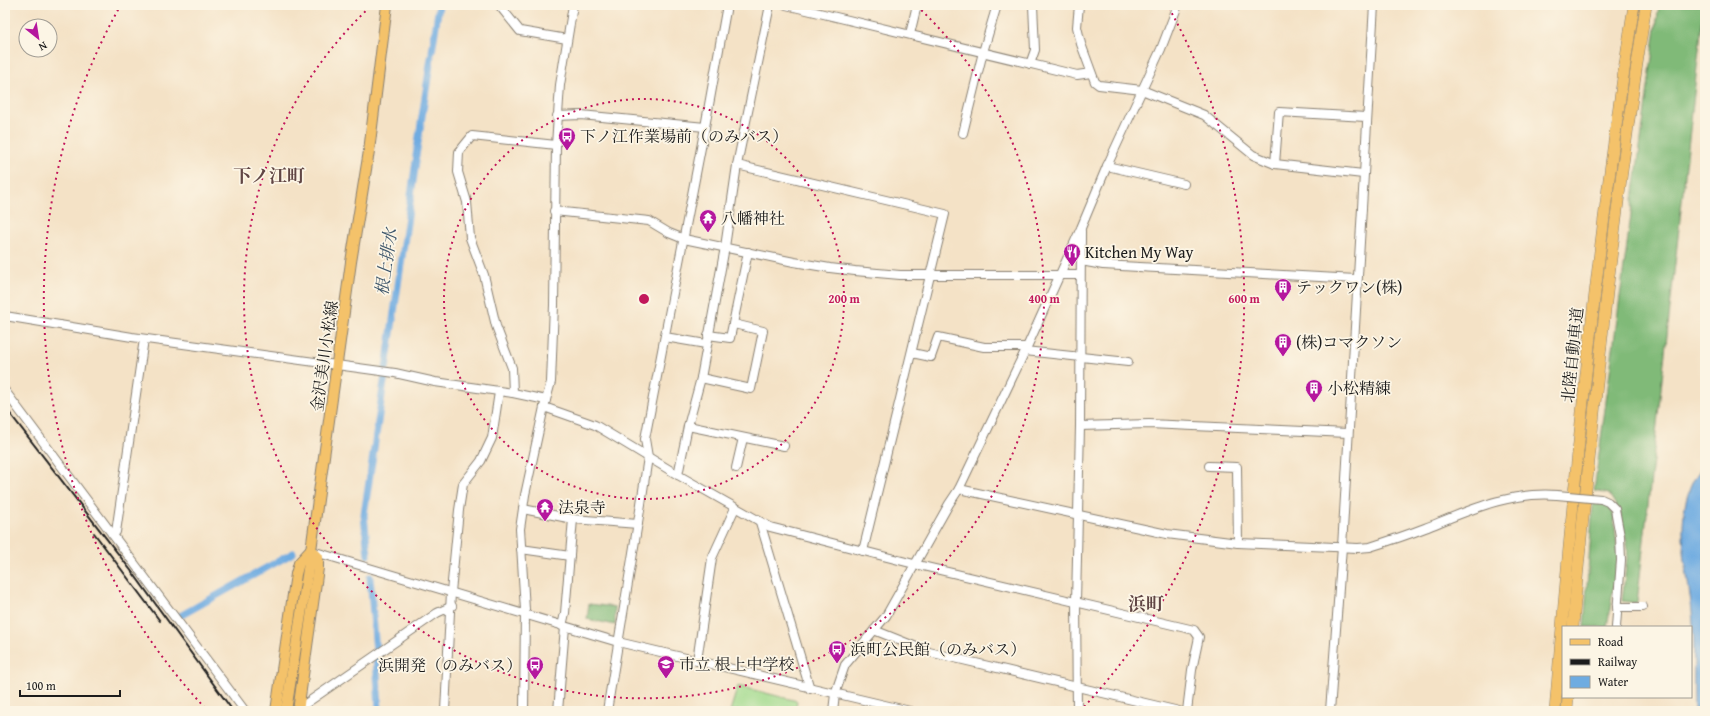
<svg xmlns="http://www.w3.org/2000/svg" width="1710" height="716" font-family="'Gentium Book Plus','Noto Serif JP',serif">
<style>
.green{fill:#a1da8d;stroke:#5e7b54}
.forest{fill:#80ba78;stroke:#4e6b4a}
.water{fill:#6face1;stroke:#46647e}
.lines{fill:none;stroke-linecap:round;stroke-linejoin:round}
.canal{stroke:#6face1;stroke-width:7}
.minor-casing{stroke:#887f71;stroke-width:10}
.major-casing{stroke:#887f71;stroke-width:12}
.highway-casing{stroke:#887f71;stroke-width:12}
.minor{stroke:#fff;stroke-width:8}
.major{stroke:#f4c26a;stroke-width:10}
.highway{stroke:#f4c26a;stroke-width:11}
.rail{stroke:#1c1c1c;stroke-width:2}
.minor-bridge-casing{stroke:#887f71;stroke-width:10;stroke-linecap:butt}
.minor-bridge{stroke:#fff;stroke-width:8}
.ring{fill:none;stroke:#c2185b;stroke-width:2;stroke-dasharray:2 4}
.labels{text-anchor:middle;stroke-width:3.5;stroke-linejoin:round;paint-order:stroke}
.poi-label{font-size:16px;fill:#1c1c1c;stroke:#fcf5e5;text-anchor:start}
.street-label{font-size:16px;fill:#1c1c1c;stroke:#fcf5e5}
.water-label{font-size:17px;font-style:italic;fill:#3d566b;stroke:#fcf5e5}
.quarter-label{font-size:18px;font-weight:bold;fill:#614645;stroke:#fcf5e5}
.centre{fill:#c2185b;stroke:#fcf5e5;stroke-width:2}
.ring-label{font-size:12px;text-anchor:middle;font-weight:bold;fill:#c2185b;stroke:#fcf5e5;stroke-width:3.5;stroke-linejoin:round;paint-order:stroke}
</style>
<rect width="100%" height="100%" fill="#fcf5e5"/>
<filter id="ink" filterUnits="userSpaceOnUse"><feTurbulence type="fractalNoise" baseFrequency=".025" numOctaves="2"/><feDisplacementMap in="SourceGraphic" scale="8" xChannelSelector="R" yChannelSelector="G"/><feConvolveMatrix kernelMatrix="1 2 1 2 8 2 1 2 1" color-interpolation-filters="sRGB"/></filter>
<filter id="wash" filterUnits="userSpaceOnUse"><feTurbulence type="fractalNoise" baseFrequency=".012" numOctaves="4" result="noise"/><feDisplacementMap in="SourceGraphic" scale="16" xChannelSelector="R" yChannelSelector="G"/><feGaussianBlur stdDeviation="0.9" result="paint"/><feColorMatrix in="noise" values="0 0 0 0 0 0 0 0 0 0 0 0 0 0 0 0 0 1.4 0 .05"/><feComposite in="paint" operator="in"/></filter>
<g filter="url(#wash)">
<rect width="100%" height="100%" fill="#f4e2c6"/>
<path class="green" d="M738,686L797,701L795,711H730Z"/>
<g class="forest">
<path d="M1659,5H1704L1637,603L1622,601L1628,549L1620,512L1609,494L1594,491Z"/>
<path d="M1593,503H1602L1609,507L1614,516L1618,560L1607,627H1584Z"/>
<path d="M589,604L615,607V625L587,619Z"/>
</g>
<path class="water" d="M1705,463V711H1694C1693,682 1695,652 1693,623C1690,577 1672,525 1693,481C1696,475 1701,469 1705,463Z"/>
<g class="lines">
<g class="canal">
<path d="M432,52L439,5"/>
<path d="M416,156L431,58"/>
<path d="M386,368L416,161"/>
<path d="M368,555L364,515L385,375"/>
<path d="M370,577L376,652"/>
<path d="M180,616L293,553"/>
<path d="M376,656L379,711"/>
</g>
</g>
</g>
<g filter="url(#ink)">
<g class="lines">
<g class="minor-casing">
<g id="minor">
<path d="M499,5L520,31L567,39"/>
<path d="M786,5L1077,75L1091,73"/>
<path d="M1079,5L1077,27L1081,44L1095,82L1099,85L1142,90L1204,115L1253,155L1275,164L1363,174"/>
<path d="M910,34L917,5"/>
<path d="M1030,64L1035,50L1033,5"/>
<path d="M557,116L581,115L705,127"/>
<path d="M963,133L983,52L997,5"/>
<path d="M1275,164L1279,112L1366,117"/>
<path d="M737,165L945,214L863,551"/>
<path d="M1107,166L1184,184"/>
<path d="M554,211L649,221L669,233L684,239L794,262L830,268L855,271L900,275H1080"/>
<path d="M1081,261L1103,265L1356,279"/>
<path d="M5,316L132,337L395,373L435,382L513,393L546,400"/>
<path d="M708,335L730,338L748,252"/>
<path d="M665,337L706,344"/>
<path d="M1025,351L1128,362"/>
<path d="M912,353L931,357L938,337L984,347H1027"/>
<path d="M701,378L751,389L763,331L734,324"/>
<path d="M5,391L245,711"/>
<path d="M513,393L512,368L496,326L484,275L470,238L467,202L458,172L459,152L472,136L556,145"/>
<path d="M544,407L595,425L678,475L770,527L914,564L1194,630L1199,637L1192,670L1187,711"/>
<path d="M688,426L784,446"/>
<path d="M1080,426L1149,424L1348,433"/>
<path d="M1209,466L1237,467L1238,543"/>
<path d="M736,468L743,438"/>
<path d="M678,475L688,426L701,378L725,247L737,165L770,5"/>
<path d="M959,489L1167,534L1238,543L1358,548L1370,547C1389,541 1407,535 1425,528C1468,511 1510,491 1557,495"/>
<path d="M1601,499L1608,502L1615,509L1620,536L1621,560L1616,627"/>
<path d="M523,509L573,519L638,524"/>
<path d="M760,522L810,689"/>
<path d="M112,534L116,532L144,339"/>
<path d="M521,549L570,556"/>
<path d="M312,551L618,642L910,711"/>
<path d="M1617,607H1643"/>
<path d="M562,626L565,613L573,519"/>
<path d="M874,630L929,652L1179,711"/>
<path d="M697,661L712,558L735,508"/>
<path d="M298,709L437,613L452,606"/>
<path d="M445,711L451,592L459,510L463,484L481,461L492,438L499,392"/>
<path d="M524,711L525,610L520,529L525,495L544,407L551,382L554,305L556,145L560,85L573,5"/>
<path d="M558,711L565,627"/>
<path d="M607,711L641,504L648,457L645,439L705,127L727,5"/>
<path d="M833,711L835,694L845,665L886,616L949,504L959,489L1027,347L1081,228L1107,166L1161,49L1178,5"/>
<path d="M1077,711L1076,602L1080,426L1081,231"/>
<path d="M1330,711L1342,547L1374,5"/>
</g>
</g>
<g class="major-casing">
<g id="major">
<path d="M276,711L296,574L299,563L311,550L318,557V568L298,711"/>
<path d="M286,711L311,550L351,262L369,151L387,5"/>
</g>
</g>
<g class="highway-casing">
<g id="highway">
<path d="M1573,627C1578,559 1586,491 1593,423C1607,283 1624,144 1646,5"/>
<path d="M1555,711C1574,475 1597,239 1634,5"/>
<path d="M1567,711L1568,697"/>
</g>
</g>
<use href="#minor" class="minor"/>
<use href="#major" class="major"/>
<use href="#highway" class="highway"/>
<g class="rail">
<path d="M5,407L136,577L233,711"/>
<path d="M94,533L160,621"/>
</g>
<g class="minor-bridge-casing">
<path id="minor-bridge" d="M1557,495L1601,499"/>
</g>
<use href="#minor-bridge" class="minor-bridge"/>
</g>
</g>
<g class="ring">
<circle cx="644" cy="299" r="200"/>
<path d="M917 6A400 400 0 1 1 371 6"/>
<path d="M205 708A600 600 0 0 1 119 8M1169 8A600 600 0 0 1 1083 708"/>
</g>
<defs>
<g id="bus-pin" transform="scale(0.9)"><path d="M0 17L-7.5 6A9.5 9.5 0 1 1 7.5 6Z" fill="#b5179e" stroke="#fcf5e5"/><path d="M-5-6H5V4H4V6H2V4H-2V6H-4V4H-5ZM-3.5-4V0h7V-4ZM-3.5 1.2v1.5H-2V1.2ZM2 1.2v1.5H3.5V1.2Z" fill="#fff"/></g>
<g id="temple-pin" transform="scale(0.9)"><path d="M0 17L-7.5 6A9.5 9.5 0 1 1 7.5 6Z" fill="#b5179e" stroke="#fcf5e5"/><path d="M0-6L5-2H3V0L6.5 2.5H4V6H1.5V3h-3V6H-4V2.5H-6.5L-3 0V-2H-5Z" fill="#fff"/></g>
<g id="restaurant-pin" transform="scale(0.9)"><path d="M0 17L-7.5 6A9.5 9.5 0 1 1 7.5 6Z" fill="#b5179e" stroke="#fcf5e5"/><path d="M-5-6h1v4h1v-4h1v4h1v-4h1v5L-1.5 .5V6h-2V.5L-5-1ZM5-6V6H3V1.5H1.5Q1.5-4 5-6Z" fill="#fff"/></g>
<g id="building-pin" transform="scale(0.9)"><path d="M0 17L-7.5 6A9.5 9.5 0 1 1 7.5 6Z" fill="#b5179e" stroke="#fcf5e5"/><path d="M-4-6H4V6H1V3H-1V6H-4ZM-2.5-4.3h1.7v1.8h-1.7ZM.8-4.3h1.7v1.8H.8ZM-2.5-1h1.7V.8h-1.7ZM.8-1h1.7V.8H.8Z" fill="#fff"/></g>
<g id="school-pin" transform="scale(0.9)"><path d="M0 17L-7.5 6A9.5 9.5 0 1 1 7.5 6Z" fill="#b5179e" stroke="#fcf5e5"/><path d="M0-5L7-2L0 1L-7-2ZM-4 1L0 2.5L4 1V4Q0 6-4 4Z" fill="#fff"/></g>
</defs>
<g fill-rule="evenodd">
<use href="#bus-pin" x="567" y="136"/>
<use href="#temple-pin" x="708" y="218"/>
<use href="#restaurant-pin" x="1072" y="252"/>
<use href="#building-pin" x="1283" y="287"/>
<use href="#building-pin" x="1283" y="342"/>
<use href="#building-pin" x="1314" y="388"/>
<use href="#temple-pin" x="545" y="507"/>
<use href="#bus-pin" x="837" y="649"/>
<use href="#school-pin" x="666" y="664"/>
<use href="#bus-pin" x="535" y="665"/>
</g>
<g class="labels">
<g class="poi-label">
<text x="580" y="142">下ノ江作業場前（のみバス）</text>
<text x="721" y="224">八幡神社</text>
<text x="1085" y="258">Kitchen My Way</text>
<text x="1296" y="293">テックワン(株)</text>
<text x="1296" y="348">(株)コマクソン</text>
<text x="1327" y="394">小松精練</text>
<text x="558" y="513">法泉寺</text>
<text x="850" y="655">浜町公民館（のみバス）</text>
<text x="679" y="670">市立 根上中学校</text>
<text x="522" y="671" text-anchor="end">浜開発（のみバス）</text>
</g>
<g class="street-label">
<text transform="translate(1572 355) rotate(-84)" y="6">北陸自動車道</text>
<text transform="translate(324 356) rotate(-82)" y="6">金沢美川小松線</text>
</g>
<g class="water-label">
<text transform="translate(386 262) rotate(-82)" y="6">根上排水</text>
</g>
<g class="quarter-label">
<text x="269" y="182">下ノ江町</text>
<text x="1146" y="610">浜町</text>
</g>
</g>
<circle cx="644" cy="299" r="6" class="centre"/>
<g class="ring-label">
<text x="844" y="303">200 m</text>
<text x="1044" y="303">400 m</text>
<text x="1244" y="303">600 m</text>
</g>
<rect width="1710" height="716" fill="none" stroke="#fcf5e5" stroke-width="20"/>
<rect x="1562" y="626" width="130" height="72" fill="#fcf5e5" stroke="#a29e95"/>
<rect x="1570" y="639" width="20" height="6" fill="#f4c26a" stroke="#a29e95"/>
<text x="1598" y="646" font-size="12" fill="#1c1c1c">Road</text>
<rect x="1570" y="659" width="20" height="6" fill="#1c1c1c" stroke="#a29e95"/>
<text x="1598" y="666" font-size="12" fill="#1c1c1c">Railway</text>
<rect x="1570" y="676" width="20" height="12" fill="#6face1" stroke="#a29e95"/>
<text x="1598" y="686" font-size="12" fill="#1c1c1c">Water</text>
<g transform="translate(38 38) rotate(150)"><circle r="19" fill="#fcf5e5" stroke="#a29e95"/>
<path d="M0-3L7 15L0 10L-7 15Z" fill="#b5179e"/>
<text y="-6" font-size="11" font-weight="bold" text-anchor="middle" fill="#1c1c1c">N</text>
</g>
<path d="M20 690v6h100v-6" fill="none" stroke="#1c1c1c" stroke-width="2"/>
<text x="26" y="690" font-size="12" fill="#1c1c1c" stroke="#fcf5e5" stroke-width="3" paint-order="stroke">100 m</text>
</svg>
